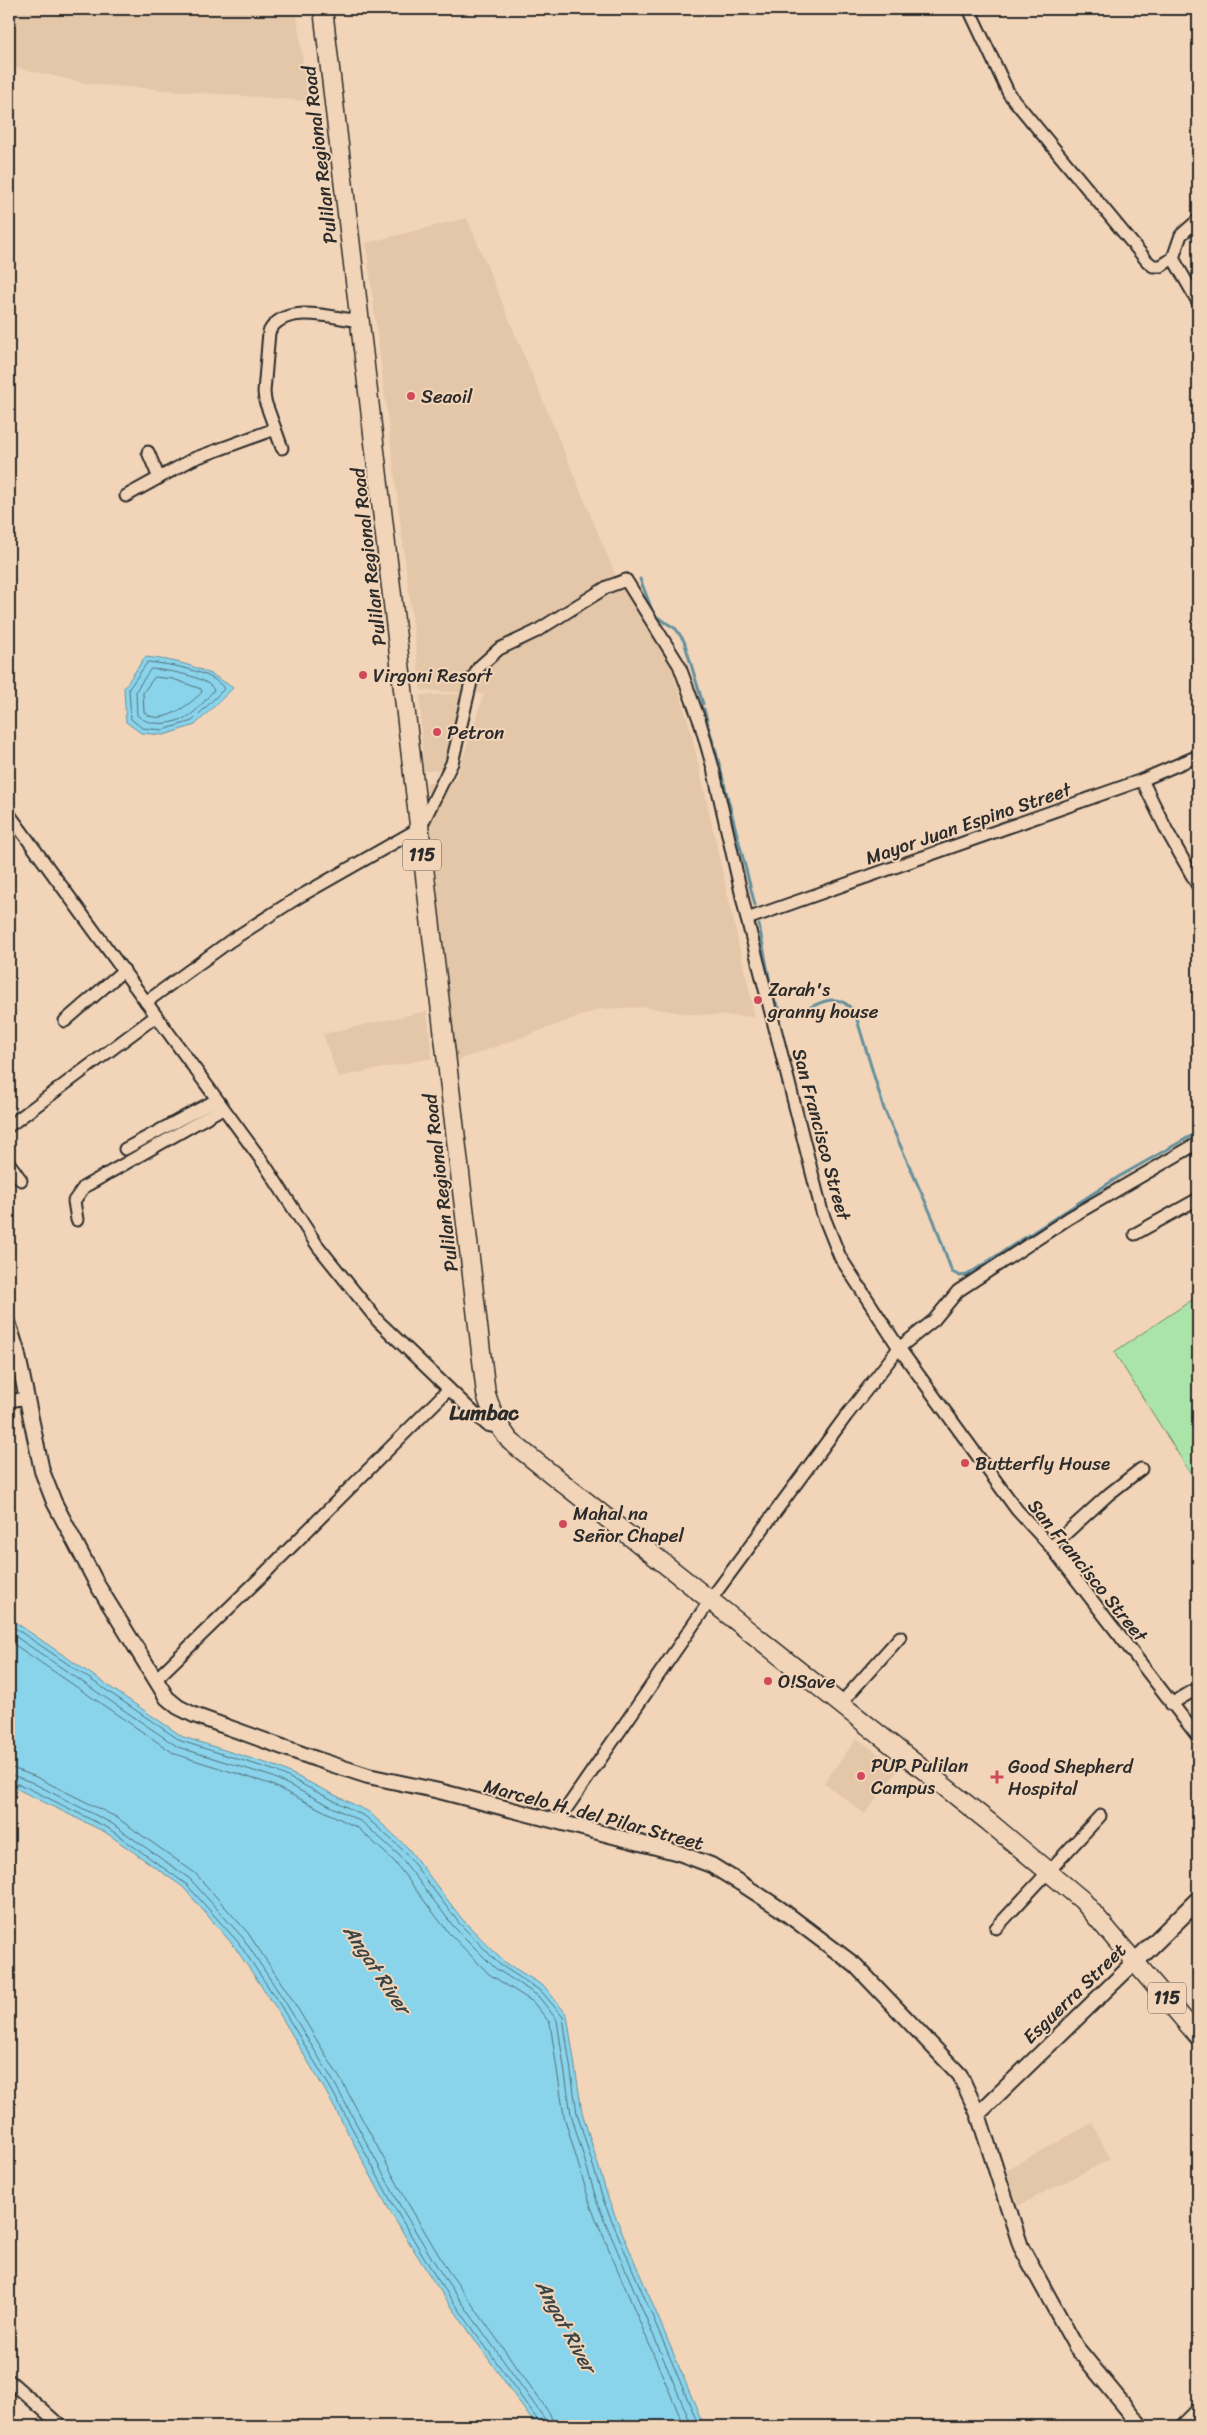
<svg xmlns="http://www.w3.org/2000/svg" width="1207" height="2435" font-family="Sriracha,sans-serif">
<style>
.built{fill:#e4c6a8}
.green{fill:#abe4a9;stroke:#6b886a}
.water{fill:#8ad4eb;stroke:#64909e}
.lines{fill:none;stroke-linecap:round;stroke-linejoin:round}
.shore{stroke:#516f78;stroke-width:1}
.stream{stroke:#64909e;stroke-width:3}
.minor-casing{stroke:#2b2b2b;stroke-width:15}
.tertiary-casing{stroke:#2b2b2b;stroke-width:18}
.secondary-casing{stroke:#2b2b2b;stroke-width:20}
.primary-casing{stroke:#2b2b2b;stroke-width:21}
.minor{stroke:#f2d5b8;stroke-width:11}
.tertiary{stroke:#f2d5b8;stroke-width:14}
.secondary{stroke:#f2d5b8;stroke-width:16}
.primary{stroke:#f2d5b8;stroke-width:18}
.poi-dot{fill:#d1495b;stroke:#f2d5b8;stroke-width:2}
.labels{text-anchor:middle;stroke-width:4;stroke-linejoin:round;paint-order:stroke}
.shield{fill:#f2d5b8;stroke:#675e55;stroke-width:1}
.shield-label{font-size:18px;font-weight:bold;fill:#2b2b2b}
.street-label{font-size:19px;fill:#2b2b2b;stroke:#f2d5b8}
.poi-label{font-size:19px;fill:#2b2b2b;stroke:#f2d5b8;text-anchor:start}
.water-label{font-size:20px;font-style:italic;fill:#394448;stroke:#f2d5b8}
.quarter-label{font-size:21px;font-weight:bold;fill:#2b2b2b;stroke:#f2d5b8}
</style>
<rect width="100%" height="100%" fill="#f2d5b8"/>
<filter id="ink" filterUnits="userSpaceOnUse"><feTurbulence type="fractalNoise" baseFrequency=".02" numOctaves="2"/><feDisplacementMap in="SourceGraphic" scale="10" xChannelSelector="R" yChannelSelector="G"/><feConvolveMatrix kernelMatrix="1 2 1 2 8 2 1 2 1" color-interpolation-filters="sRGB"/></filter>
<g filter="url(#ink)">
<g class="built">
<path d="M9,9H296L308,101L89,84L9,66Z"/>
<path d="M467,218L615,574L671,665L691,731L755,1017L687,1014L645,1007L600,1009L456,1061L426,783L455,781L484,694L421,690L366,243Z"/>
<path d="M460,694L446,770L423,771L420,695Z"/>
<path d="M427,1011L432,1058L338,1077L323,1034Z"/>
<path d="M857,1738L899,1769L865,1814L824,1783Z"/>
<path d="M1092,2123L1110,2159L1018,2206L1006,2170Z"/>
</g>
<path class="green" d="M1198,1296V1485L1114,1352Z"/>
<g class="water">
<path d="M145,657C180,661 204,667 233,688L195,725L164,735L141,733L126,722L124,688Z"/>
<path d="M9,1618L183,1737L278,1767L369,1812L408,1848L462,1919L503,1961L545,1987L567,2015L582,2112L609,2201L704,2426H536L432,2279L392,2215L325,2090L275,2006L234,1946L183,1887L105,1832L9,1785Z"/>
</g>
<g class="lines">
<g class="shore">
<path d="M148,662C167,664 215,671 224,689L192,721L163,730L142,728L131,719L129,689Z"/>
<path d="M151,669C166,670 207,676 214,690C207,698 198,710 189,716C174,724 150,728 137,715L136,691Z"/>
<path d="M155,677L173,679L201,689L202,692C191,704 160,728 144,712L143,693Z"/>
<path d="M9,1624L181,1741L276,1771L366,1817L404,1851L459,1923L499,1964L542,1992L563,2017L577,2113L604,2202L699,2426"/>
<path d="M9,1632L178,1747L273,1777L362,1822L399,1855L454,1927L495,1968L538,1996L557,2020L571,2114L598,2205L692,2426"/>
<path d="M9,1641L175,1754L270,1784L358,1828L394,1861L448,1932L489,1974L533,2002L550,2023L564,2116L591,2207L684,2426"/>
<path d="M9,1767L34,1776L116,1817L195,1873L248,1933L290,1996L341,2080L409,2205L447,2269L550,2414L554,2426"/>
<path d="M9,1774L31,1782L111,1823L190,1879L243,1938L284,2000L335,2084L402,2209L441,2273L544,2418L546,2426"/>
<path d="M9,1781L28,1788L108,1828L186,1884L238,1942L279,2003L330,2087L397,2212L436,2277L539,2422L540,2426"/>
</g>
<g class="stream">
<path d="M640,579L654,615L676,629L684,641L703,704"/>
<path d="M704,709L708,724"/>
<path d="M709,728L713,743"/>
<path d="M715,748L755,905"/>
<path d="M759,925L773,998L780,1009C806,1025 829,978 855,1013L884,1109L934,1221L952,1272L960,1276L967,1275L1120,1176L1198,1132"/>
</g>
<g class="minor-casing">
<g id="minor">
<path d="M969,9L1009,94L1147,261L1153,266H1161L1173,258L1198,302"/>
<path d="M1173,258L1181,235L1198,220"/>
<path d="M282,448L265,401L264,392L269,332C284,302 333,318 360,321"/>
<path d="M148,452L159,478"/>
<path d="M126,496L193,459L275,429"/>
<path d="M1142,780L1167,831L1198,886"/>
<path d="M9,814L265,1165L317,1245L378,1321L473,1412L487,1425L499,1428"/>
<path d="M747,919L1142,780L1198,756"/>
<path d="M146,1002L230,941L297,898L420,828L452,763L471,682L479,667L499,649L535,632L607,587L626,580L679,665L700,722L713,768L747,919L822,1212L840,1257L899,1348L1017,1510L1051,1547L1198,1737"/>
<path d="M65,1021L124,970"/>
<path d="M9,1126L156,1016"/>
<path d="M125,1149L216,1100"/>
<path d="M9,1163L21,1180"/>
<path d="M77,1220L74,1201L84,1187L223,1108"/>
<path d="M1135,1234L1198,1199"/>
<path d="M9,1401L27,1398"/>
<path d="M1051,1547L1109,1494L1141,1469"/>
<path d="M155,1680L262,1576L449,1389"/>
<path d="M841,1703L900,1637"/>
<path d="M1171,1704L1198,1688"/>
<path d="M557,1822L711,1599L846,1416L899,1348L934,1320L958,1291L1069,1218L1198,1143"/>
<path d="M996,1928L1100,1816"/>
<path d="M9,2380L61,2426"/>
<path d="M1181,2426L1198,2409"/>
</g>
</g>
<g class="tertiary-casing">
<g id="tertiary">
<path d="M9,1325L17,1351L42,1471L54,1502L98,1586L167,1698L178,1707L194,1715L316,1759L368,1776L439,1791L679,1853L711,1865L742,1884L779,1908L856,1966L960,2075L978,2114L1021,2247L1076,2347L1141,2426"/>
<path d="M978,2114L1136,1961"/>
</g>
</g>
<g class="secondary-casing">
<path id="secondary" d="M1136,1961L1198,1900"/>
</g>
<g class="primary-casing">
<path id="primary" d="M323,9L486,1394C492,1413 498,1426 510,1441L989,1822L1082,1900L1198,2036"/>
</g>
<use href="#minor" class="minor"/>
<use href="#tertiary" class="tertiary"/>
<use href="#secondary" class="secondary"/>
<use href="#primary" class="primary"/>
</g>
</g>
<g class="poi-dot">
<circle cx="411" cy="396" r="5"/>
<circle cx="363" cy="675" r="5"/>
<circle cx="437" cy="732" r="5"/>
<circle cx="758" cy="1000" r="5"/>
<circle cx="965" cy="1463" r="5"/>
<circle cx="563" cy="1524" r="5"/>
<circle cx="768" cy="1681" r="5"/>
<circle cx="861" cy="1776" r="5"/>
<path d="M994.5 1769.5h5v5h5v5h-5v5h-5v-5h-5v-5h5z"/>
</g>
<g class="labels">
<g class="shield">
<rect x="403" y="839.5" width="38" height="31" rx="4"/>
<rect x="1148" y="1982.5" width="38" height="31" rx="4"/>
</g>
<g class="shield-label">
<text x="422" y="861">115</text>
<text x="1167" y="2004">115</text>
</g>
<g class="street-label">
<text transform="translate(319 155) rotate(-97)" y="7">Pulilan Regional Road</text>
<text transform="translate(368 557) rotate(-97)" y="7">Pulilan Regional Road</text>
<text transform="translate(968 823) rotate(-19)" y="7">Mayor Juan Espino Street</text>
<text transform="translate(822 1134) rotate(75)" y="7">San Francisco Street</text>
<text transform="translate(440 1183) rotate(-97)" y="7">Pulilan Regional Road</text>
<text transform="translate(1088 1570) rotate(51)" y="7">San Francisco Street</text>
<text transform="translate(594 1814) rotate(15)" y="7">Marcelo H. del Pilar Street</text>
<text transform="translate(1074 1993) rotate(-44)" y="7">Esguerra Street</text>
</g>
<g class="poi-label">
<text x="421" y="403">Seaoil</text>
<text x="373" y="682">Virgoni Resort</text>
<text x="447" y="739">Petron</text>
<text x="768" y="996">Zarah's<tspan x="768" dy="22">granny house</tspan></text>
<text x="975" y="1470">Butterfly House</text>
<text x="573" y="1520">Mahal na<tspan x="573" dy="22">Señor Chapel</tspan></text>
<text x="778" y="1688">O!Save</text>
<text x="871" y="1772">PUP Pulilan<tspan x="871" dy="22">Campus</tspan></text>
<text x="1008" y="1773">Good Shepherd<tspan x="1008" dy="22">Hospital</tspan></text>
</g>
<g class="water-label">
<text transform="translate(377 1969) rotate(56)" y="7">Angat River</text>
<text transform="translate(566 2326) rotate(61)" y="7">Angat River</text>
</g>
<g class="quarter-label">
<text x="484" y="1420">Lumbac</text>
</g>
</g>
<rect width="1207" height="2435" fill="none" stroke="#f2d5b8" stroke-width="30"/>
<rect x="15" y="15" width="1177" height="2405" fill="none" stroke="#2b2b2b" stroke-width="2" filter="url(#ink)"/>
</svg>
